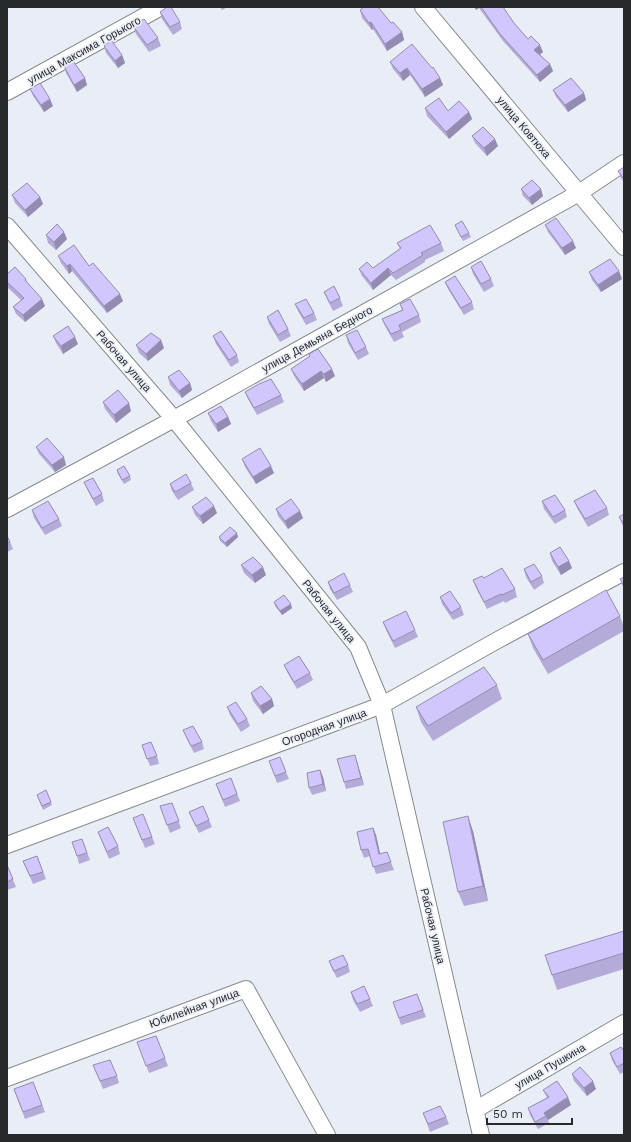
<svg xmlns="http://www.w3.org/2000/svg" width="631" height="1142" font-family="'Work Sans',sans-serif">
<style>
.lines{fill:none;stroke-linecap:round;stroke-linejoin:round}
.minor-casing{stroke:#858a90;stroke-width:18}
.minor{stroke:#fff;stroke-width:16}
.wall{fill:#b5abd9}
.shaded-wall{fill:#938bb0}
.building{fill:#d2c7fc;stroke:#938bb0}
.labels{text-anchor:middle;stroke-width:3.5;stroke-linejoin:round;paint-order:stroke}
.street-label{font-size:11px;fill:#27292b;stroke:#e9eef6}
</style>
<rect width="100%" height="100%" fill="#e9eef6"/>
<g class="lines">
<g class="minor-casing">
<g id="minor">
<path d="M423,7L624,247"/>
<path d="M7,92L161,7"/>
<path d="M7,226L174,419L358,647L382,705L481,1135"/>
<path d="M7,509L174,419L579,193L624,163"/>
<path d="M7,845L382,705L496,641L624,572"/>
<path d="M7,1078L246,989L327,1135"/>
<path d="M475,1110L624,1023"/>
</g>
</g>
<use href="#minor" class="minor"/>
</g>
<g class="wall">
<path d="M220,7H228L222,10Z"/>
<path d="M474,7H503L514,23L528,39L543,52L540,54L553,71L540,82L503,41L479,8L476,10Z"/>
<path d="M360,10L402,32L404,40L387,51L373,29L372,30L362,18Z"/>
<path d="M160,12L180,22L182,29L173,35L162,19Z"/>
<path d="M133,26L158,38L161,46L149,52L136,34Z"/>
<path d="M104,46L122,55L125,63L118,68L106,53Z"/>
<path d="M390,62L440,78L443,85L425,97L410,75L403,81L393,69Z"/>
<path d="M64,66L87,85L77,92L66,73Z"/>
<path d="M30,89L53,106L44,112L33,96Z"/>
<path d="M553,90L584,93L586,100L568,112L556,97Z"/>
<path d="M425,108L448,111L469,112L472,119L449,139L427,116Z"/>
<path d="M472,136L498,146L487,156L475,143Z"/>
<path d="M624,167V182L621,178L618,171Z"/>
<path d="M521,189L543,196L532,205L523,196Z"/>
<path d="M12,195L40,197L43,204L28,217L15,203Z"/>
<path d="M455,225L469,233L471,237L463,241Z"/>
<path d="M545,225L576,248L565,255L548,232Z"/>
<path d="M46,235L67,239L56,250L48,243Z"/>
<path d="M397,243H441L444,251L425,260V262L396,280L391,275L373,290L362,276L359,269L373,268L400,249Z"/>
<path d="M58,256L123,301L107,313L72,271L69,274L61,263Z"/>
<path d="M471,267L491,279L494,286L484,292L473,274Z"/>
<path d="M589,272L622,279L601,292L592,280Z"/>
<path d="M7,274L26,279L28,284L45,306L25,322L16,314L13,307L21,300L7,287Z"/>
<path d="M445,282L472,302L474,309L464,315L448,289Z"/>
<path d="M324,292L340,298L343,306L333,311L327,299Z"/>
<path d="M295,304L314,313L317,320L306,325L298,311Z"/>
<path d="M400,304L419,315L421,322L402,332L404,337L394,342L385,326L382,319L402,310Z"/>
<path d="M267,317L288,329L291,336L280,342L269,324Z"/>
<path d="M346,335L366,347L369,354L358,360L348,343Z"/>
<path d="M53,336L78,344L63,354L56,343Z"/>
<path d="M213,336L237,355L239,362L231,367L216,344Z"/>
<path d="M136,345L164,348L148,361L139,353Z"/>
<path d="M309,354L335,376L326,382L324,378L304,391L294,376L291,369L310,357Z"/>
<path d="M168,377L190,383L192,390L182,398L170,385Z"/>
<path d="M245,392L281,395L284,402L257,415L248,399Z"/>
<path d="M103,402L131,411L116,423L105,409Z"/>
<path d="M208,413L228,417L231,424L218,432L211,421Z"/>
<path d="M36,447L66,465L55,472L39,454Z"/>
<path d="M242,459L274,473L256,484L245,467Z"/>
<path d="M117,470L130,476L131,480L124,484L118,474Z"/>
<path d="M84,482L102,494L104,501L96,506L87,489Z"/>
<path d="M191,483L194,490L178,500L172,491L170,484Z"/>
<path d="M542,501L565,510L567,517L555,524L544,509Z"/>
<path d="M574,501L607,508L609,515L588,527L577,508Z"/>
<path d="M192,507L217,513L203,524L195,515Z"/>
<path d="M276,509L303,518L288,529L278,516Z"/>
<path d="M32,510L59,519L62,526L45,535L34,518Z"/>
<path d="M624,514V528L622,524L619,517Z"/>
<path d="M7,536L10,542L13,549L7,552Z"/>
<path d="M219,537H238L227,547L220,541Z"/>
<path d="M550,553L572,568L561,575L552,561Z"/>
<path d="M241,565L266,575L255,583L244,573Z"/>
<path d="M524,569L542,576L544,583L534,590L526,577Z"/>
<path d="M624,577V589L620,579Z"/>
<path d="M473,580L515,589L517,597L505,603L504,601L487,609L476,588Z"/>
<path d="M328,582L350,585L353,592L337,600L330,589Z"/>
<path d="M440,597L461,607L464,615L453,620L442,604Z"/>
<path d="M274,602L292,608L282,615L275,606Z"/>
<path d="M620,616L624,627V631L548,674L533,648L528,634Z"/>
<path d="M383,622L415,630L418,637L395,648L386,630Z"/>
<path d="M284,665L310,673L313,680L297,689L287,672Z"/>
<path d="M497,685L502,699L433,741L421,722L416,707Z"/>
<path d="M251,693L272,699L274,706L263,714L253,701Z"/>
<path d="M227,707L247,719L250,726L241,732L230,715Z"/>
<path d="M183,730L202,742L204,749L194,753L186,737Z"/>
<path d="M142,745L157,756L159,764L150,766Z"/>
<path d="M269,761L286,772L289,779L277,783Z"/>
<path d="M357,762L364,785L346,789L344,782Z"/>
<path d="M320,770L323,777L326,791L312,795L309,788Z"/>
<path d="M231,778L240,801L225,807L216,784Z"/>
<path d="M37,795L51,802L52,805L43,810Z"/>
<path d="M172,803L181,828L170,833L160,806Z"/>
<path d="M189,812L209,820L212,827L199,833L192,819Z"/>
<path d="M133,818L152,837L155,844L145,848Z"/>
<path d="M373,828L376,835L380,854L387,852L394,870L376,874L370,856L364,858L361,850Z"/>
<path d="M473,831L488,901L464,906L458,892Z"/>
<path d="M98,832L118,846L120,854L109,859Z"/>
<path d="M82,839L90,860L79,864L77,856Z"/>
<path d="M37,856L46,879L33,884L23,861Z"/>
<path d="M7,865L16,887L7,890Z"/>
<path d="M624,931V969L557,990L552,975Z"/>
<path d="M329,961L348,965L350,972L337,978L332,969Z"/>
<path d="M351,992L370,999L373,1006L360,1012L353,1000Z"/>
<path d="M417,994L426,1017L401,1025L393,1002Z"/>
<path d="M156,1036L168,1066L149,1073L137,1042Z"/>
<path d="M624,1051V1072L620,1074L612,1060L610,1053Z"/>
<path d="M93,1065L117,1076L119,1083L103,1089Z"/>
<path d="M572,1074L596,1089L587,1096L574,1081Z"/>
<path d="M33,1082L45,1112L25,1119L14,1089Z"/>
<path d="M543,1090L571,1105L548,1120L549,1123L538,1129L530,1115L528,1108L547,1098Z"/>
<path d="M423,1113L446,1117L449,1124L430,1132Z"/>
</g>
<g class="shaded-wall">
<path d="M475,7H479V8L476,10Z"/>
<path d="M371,22L373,29L372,30L369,23Z"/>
<path d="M402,32L404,40L387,51L385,44Z"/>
<path d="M540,45L543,52L537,57L534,50Z"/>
<path d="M122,55L125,63L118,68L115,61Z"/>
<path d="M550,64L553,71L540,82L537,75Z"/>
<path d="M407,68L410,75L403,81L400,73Z"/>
<path d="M85,78L87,85L77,92L74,85Z"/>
<path d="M440,78L443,85L425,97L422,89Z"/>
<path d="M584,93L586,100L568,112L565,105Z"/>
<path d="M50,99L53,106L44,112L41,105Z"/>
<path d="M469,112L472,119L449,139L446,132Z"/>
<path d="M495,139L498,146L487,156L484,148Z"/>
<path d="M541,189L543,196L532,205L529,198Z"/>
<path d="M40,197L43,204L28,217L25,210Z"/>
<path d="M64,232L67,239L56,250L54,242Z"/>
<path d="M573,241L576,248L565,255L562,248Z"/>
<path d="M70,264L72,271L69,274L67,266Z"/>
<path d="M388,268L391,275L373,290L371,283Z"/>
<path d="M619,271L622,279L601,292L598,285Z"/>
<path d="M120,294L123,301L107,313L104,306Z"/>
<path d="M42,299L45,306L25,322L23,315Z"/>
<path d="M75,337L78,344L63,354L61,346Z"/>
<path d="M161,340L164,348L148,361L146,354Z"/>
<path d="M332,369L335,376L326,382L324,374Z"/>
<path d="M321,371L324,378L304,391L302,384Z"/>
<path d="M190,383L192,390L182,398L179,391Z"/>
<path d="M129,403L131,411L116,423L114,415Z"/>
<path d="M228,417L231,424L218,432L216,424Z"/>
<path d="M64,457L66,465L55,472L52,465Z"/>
<path d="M271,466L274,473L256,484L253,477Z"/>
<path d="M214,506L217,513L203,524L200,516Z"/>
<path d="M300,511L303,518L288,529L285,521Z"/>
<path d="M237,533L238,537L227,547L225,543Z"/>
<path d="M569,561L572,568L561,575L558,567Z"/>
<path d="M263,567L266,575L255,583L252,575Z"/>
<path d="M291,604L292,608L282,615L280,611Z"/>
<path d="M272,699L274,706L263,714L260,706Z"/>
<path d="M355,755L357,762L364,785L361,778Z"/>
<path d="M320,770L323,777L326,791L323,784Z"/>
<path d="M468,816L473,831L488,901L483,886Z"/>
<path d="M373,828L376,835L382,862L379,854Z"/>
<path d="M593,1081L596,1089L587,1096L584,1088Z"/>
<path d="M568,1097L571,1105L548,1120L544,1113Z"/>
</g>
<g class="building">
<path d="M167,7H171L180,22L170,27L160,12Z"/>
<path d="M364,7H378L391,23L393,22L402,32L385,44L371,22L369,23L360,10Z"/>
<path d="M481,7H503L514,23L528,39L531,36L540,45L534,50L550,64L537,75L500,34Z"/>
<path d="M144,19L158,38L147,45L133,26Z"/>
<path d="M111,40L122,55L115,61L104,46Z"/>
<path d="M412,44L432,68L433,67L440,78L422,89L407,68L400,73L390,62Z"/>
<path d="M73,61L85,78L74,85L64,66Z"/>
<path d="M571,78L584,93L565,105L553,90Z"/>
<path d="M40,83L50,99L41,105L30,89Z"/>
<path d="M439,98L448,111L459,101L469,112L446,132L425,108Z"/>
<path d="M483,127L495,139L484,148L472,136Z"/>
<path d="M624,167V179L618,171Z"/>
<path d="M532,180L541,189L529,198L521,189Z"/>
<path d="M27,183L40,197L25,210L12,195Z"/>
<path d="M556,218L573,241L562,248L545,225Z"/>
<path d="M462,221L469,233L461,237L455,225Z"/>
<path d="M57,224L64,232L54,242L46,235Z"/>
<path d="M430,225L441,243L421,253L423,255L393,273L388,268L371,283L359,269L367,262L373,268L401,248L397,243Z"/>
<path d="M74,245L89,266L93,263L120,294L104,306L70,264L67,266L58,256Z"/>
<path d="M610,259L619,271L598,285L589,272Z"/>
<path d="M481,261L491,279L481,284L471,267Z"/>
<path d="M15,267L26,279L25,280L42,299L23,315L13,307L24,298L7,282V274Z"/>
<path d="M455,276L472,302L461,308L445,282Z"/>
<path d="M334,286L340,298L330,303L324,292Z"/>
<path d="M306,299L314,313L304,318L295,304Z"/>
<path d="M410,299L419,315L399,325L401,330L391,334L382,319L403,310L400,304Z"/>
<path d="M278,310L288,329L278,335L267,317Z"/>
<path d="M68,326L75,337L61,346L53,336Z"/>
<path d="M357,330L366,347L355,353L346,335Z"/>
<path d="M221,331L237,355L229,360L213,336Z"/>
<path d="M151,333L161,340L146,354L136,345Z"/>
<path d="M318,349L332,369L324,374L321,371L302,384L291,369L310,356L309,354Z"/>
<path d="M179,370L190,383L179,391L168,377Z"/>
<path d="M271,379L281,395L254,408L245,392L259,384Z"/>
<path d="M118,390L129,403L114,415L103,402Z"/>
<path d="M221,406L228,417L216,424L208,413Z"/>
<path d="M47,438L64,457L52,465L36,447Z"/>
<path d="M260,448L271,466L253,477L242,459Z"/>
<path d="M124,466L130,476L122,480L117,470Z"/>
<path d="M186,474L191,483L175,492L170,484Z"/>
<path d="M93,478L102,494L93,499L84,482Z"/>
<path d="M595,490L607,508L585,519L574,501Z"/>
<path d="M555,495L565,510L553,517L542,501Z"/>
<path d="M206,497L214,506L200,516L192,507Z"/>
<path d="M291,499L300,511L285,521L276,509Z"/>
<path d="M48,501L59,519L42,528L32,510Z"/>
<path d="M624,514V524L619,517Z"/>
<path d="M230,527L237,533L225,543L219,537Z"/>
<path d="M7,536L10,542L7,543Z"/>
<path d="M560,547L569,561L558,567L550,553Z"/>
<path d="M253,557L263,567L252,575L241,565Z"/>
<path d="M534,564L542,576L531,582L524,569Z"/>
<path d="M502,568L515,589L502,595L501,594L484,602L473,580L482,576L484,578Z"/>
<path d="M344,573L350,585L334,593L328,582Z"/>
<path d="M624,577V586L620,579Z"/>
<path d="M606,590L620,616L543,660L528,634Z"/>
<path d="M450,591L461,607L451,613L440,597Z"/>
<path d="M284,595L291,604L280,611L274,602Z"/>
<path d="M406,611L415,630L393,641L383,622Z"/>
<path d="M299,656L310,673L294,682L284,665Z"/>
<path d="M484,667L497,685L428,726L416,707Z"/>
<path d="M261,686L272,699L260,706L251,693Z"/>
<path d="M236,702L247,719L238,724L227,707Z"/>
<path d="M193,726L202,742L191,746L183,730Z"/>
<path d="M151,742L157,756L147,759L142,745Z"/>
<path d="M355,755L361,778L344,782L337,759Z"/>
<path d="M280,757L286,772L275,776L269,761Z"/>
<path d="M320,770L323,784L309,788L307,773Z"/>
<path d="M231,778L237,794L223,800L216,784Z"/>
<path d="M46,790L51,802L42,806L37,795Z"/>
<path d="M172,803L179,821L167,825L160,806Z"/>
<path d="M203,806L209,820L196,826L189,812Z"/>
<path d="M143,814L152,837L142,840L133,818Z"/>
<path d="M468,816L483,886L458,892L443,822Z"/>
<path d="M108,827L118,846L107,852L98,832Z"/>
<path d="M373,828L379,854L387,852L391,862L373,867L368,849L361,850L357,832Z"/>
<path d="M82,839L87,853L77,856L72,842Z"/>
<path d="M37,856L43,872L30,876L23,861Z"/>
<path d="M7,865L13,879L7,882Z"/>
<path d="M624,931V953L552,975L545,955Z"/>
<path d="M343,955L348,965L334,971L329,961Z"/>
<path d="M364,986L370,999L357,1004L351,992Z"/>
<path d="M417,994L423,1010L399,1018L393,1002Z"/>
<path d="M156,1036L165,1058L146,1066L137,1042Z"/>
<path d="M621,1047L624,1051V1063L617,1067L610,1053Z"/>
<path d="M110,1060L117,1076L100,1081L93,1065Z"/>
<path d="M580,1067L593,1081L584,1088L572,1074Z"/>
<path d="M557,1081L568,1097L544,1113L546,1116L535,1122L528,1108L549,1097L543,1090Z"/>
<path d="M33,1082L42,1105L23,1112L14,1089Z"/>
<path d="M440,1106L446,1117L428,1124L423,1113Z"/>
</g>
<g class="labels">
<g class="street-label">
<text transform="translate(84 50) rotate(-29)" y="4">улица Максима Горького</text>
<text transform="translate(524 127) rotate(50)" y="4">улица Ковтюха</text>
<text transform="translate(317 339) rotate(-29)" y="4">улица Демьяна Бедного</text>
<text transform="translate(124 361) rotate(49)" y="4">Рабочая улица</text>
<text transform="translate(329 611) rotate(51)" y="4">Рабочая улица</text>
<text transform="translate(324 727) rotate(-20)" y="4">Огородная улица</text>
<text transform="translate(433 926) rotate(77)" y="4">Рабочая улица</text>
<text transform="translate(194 1008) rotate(-20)" y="4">Юбилейная улица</text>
<text transform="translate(550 1066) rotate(-30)" y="4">улица Пушкина</text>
</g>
</g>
<rect width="631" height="1142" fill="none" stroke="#27292b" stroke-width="16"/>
<path d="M487 1118v6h85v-6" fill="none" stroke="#27292b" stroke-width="2"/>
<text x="493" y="1118" font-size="12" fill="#27292b" stroke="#e9eef6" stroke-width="3" paint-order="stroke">50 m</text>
</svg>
